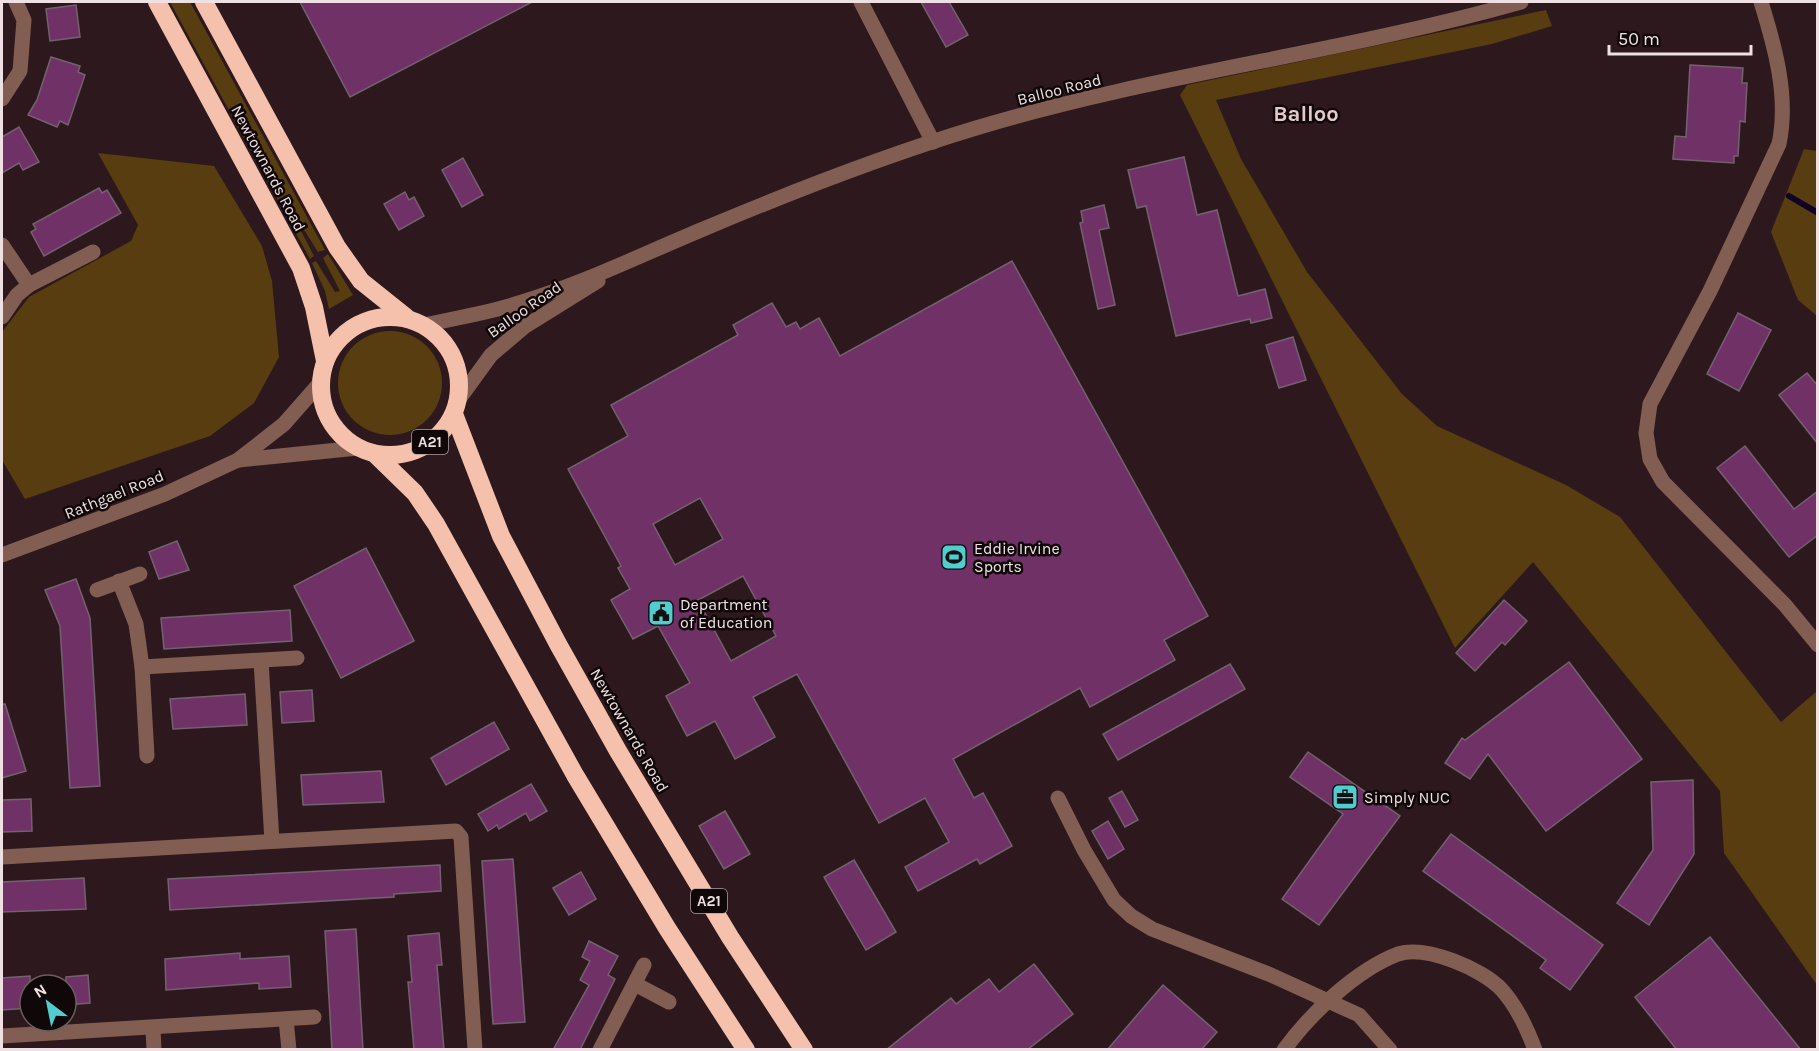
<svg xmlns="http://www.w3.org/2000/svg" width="1819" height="1051" font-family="Karla,sans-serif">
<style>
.green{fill:#573d10}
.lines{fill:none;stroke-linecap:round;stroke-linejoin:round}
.stream{stroke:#100027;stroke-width:6}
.building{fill:#703266;stroke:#73616f;stroke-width:1.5;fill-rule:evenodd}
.minor{stroke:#815e51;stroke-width:15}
.highway{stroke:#f5c0ac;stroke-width:18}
.labels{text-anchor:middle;stroke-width:5;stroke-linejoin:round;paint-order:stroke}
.shield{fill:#0f0708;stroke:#aca0a1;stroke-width:1.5}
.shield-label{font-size:15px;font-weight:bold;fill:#efe1e3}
.street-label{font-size:16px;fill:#efe1e3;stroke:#0f0708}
.poi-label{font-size:16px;fill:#efe1e3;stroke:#0f0708;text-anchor:start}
.district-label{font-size:22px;font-weight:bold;fill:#e5c8cc;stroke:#0f0708}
</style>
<rect width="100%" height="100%" fill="#2d191d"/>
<g class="green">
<path d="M170,2H190L325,250L318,252L284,198L314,256L310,259Z"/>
<path d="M1546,10L1552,26L1492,44L1216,100L1241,159L1307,272L1402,394L1437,426L1566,485L1620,517L1781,722L1817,691V985L1724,853L1720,791L1533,562L1455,648L1180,95L1187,85Z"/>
<path d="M1804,149L1817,151V316L1798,300L1771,232Z"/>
<path d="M98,153L214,166L262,246L272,281L279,357L254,403L210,436L25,499L2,460V332L29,297L131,241L138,225Z"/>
<path d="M328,254L353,295L329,309L325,291L312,263L316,261L335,292L340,291L323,258Z"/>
<circle cx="390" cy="383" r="52"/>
</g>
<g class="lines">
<path class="stream" d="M1789,196L1818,213"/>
</g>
<g class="building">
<path d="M300,2H532L350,97Z"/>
<path d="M921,2H949L968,35L946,47Z"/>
<path d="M76,5L80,37L50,41L46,9Z"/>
<path d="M51,57L80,66L78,72L85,75L68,125L60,121L57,127L28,115L37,100Z"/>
<path d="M1690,65L1743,68L1742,83H1747L1745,122L1740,121L1738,156H1734V163L1673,159L1675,136L1686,137Z"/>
<path d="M19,127L39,162L23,170L19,163L2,173V137Z"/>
<path d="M1184,157L1197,215L1217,210L1238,296L1265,289L1272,318L1251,323L1250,319L1176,336L1146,206L1137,208L1128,170Z"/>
<path d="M463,158L483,195L462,207L442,170Z"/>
<path d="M99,188L102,193L107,190L121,213L44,256L31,232L36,229L33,224Z"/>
<path d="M405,192L409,200L414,197L424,216L399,230L384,204Z"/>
<path d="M1104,205L1109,228L1099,230L1115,305L1098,309L1080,223L1083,222L1081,211Z"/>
<path d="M1012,261L1208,616L1164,640L1175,660L1090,707L1080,688L953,759L974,798L983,793L1012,846L980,864L977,859L918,891L905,867L949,842L925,798L879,823L797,674L753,697L775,737L735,759L715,721L687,736L666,696L690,683L658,626L633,639L611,600L630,589L618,568L621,566L568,469L628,436L611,405L738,335L733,325L772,303L786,327L796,322L800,329L819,318L840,356ZM700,498L723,539L675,565L653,524ZM743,576L776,636L731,661L698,600Z"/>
<path d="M1738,313L1771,330L1739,391L1707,374Z"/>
<path d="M1293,337L1306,380L1279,388L1266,345Z"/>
<path d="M1807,373L1818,386V444L1779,395Z"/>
<path d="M1745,446L1794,509L1818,491V535L1789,557L1717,468Z"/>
<path d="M177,541L189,570L159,579L149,552Z"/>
<path d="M366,548L414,641L341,678L294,586Z"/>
<path d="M76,579L90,618L100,786L70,788L60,626L45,590Z"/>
<path d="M1504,600L1527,621L1505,645L1502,642L1475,671L1456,653Z"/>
<path d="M290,610L292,641L164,649L161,618Z"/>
<path d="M1569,662L1642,759L1546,831L1488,754L1470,779L1445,763L1462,738L1465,740Z"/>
<path d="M1230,664L1245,689L1118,760L1103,734Z"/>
<path d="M312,690L314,721L282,723L280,692Z"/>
<path d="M245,694L247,725L173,729L170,699Z"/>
<path d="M2,704H5L26,771L2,778Z"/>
<path d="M494,722L509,749L446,785L431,758Z"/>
<path d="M1308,752L1400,816L1319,925L1282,899L1343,814L1290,777Z"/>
<path d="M381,771L384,802L303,805L301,775Z"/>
<path d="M1693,780L1694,854L1649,925L1617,903L1653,850L1651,782Z"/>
<path d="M531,784L547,811L530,821L526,813L499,829L497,825L488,831L478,814Z"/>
<path d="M1122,791L1138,820L1125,827L1109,798Z"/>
<path d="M31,799L32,831L2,832V800Z"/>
<path d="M725,811L750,854L724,869L699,826Z"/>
<path d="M1108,821L1124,849L1108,859L1092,831Z"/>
<path d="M1451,834L1603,945L1570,990L1540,968L1546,960L1423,871Z"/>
<path d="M513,859L525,1022L493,1024L482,861Z"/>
<path d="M854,860L896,932L866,950L824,877Z"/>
<path d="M440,865L441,891L394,894V897L170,910L168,879Z"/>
<path d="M581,872L596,899L569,915L553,888Z"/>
<path d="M84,878L86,909L2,912V882Z"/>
<path d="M356,929L363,1050H332L325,931Z"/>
<path d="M439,933L442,965H437L444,1050H414L408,982H412L408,936Z"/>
<path d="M1710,937L1801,1050H1677L1635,997Z"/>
<path d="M589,941L618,956L608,975L615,979L580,1050H553L589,985L580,980L590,961L582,957Z"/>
<path d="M240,953V959L289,956L291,987L259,989V983L166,990L165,959Z"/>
<path d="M1034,964L1073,1014L1027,1050H886L951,998L956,1004L989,979L999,992Z"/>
<path d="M88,975L90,1003L66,1005V977Z"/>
<path d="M30,976V1008L2,1010V978Z"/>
<path d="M1163,985L1217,1032L1201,1050H1107Z"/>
</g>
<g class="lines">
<g class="minor">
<path d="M861,2L933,142"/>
<path d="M1761,2C1775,47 1789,97 1779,144L1710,291L1650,404L1646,433L1650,459L1663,482L1785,605L1818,645"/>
<path d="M2,99L20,71L24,20L16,2"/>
<path d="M2,245L29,285"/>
<path d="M2,317L17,295L29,285L93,252"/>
<path d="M424,325C456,318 488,313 519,303C582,284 641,255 701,230C791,192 883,156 976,128C1155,74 1341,53 1521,2"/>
<path d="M459,399L491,355L524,327L598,281"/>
<path d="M239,460L358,448"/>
<path d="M2,555L165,494L238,460L284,424L320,383"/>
<path d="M119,581L136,624L142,667L147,756"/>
<path d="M97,590L140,574"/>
<path d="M261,661L272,841"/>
<path d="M142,667L297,658"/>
<path d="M1058,798L1084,850L1114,900L1131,916L1152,929L1271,975L1359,1015L1390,1050"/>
<path d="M2,857L456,831L461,837L475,1050"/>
<path d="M635,984L669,1002"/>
<path d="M286,1019L289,1050"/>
<path d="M153,1029L154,1050"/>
<path d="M2,1036L314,1017"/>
<path d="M600,1050L644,965"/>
<path d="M1284,1050C1310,1014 1356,970 1398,954C1426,945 1483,969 1502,990C1518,1008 1527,1028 1535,1050"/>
</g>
<g class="highway">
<path d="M157,2L301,268L314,307L325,361"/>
<path d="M204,2L337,247L361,281L406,317"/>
<circle cx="390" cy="386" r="69"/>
<path d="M454,414L501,536L558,644L618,751L730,937L804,1050"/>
<path d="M375,454L415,493L436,524L575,775L667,928L746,1050"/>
</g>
</g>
<defs>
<g id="stadium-square" transform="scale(1.35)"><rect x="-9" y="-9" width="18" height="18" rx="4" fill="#52cdcf" stroke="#0f0708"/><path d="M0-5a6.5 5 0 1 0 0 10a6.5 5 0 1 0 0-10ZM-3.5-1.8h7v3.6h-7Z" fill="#111"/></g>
<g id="civic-square" transform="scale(1.35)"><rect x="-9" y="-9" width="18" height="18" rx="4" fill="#52cdcf" stroke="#0f0708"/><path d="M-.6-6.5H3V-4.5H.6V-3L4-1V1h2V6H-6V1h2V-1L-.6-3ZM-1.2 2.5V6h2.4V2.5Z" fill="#111"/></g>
<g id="office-square" transform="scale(1.35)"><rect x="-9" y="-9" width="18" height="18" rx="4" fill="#52cdcf" stroke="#0f0708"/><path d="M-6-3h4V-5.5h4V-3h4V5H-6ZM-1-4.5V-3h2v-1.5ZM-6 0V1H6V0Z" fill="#111"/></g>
</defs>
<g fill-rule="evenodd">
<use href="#stadium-square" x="954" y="557"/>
<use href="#civic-square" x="661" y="613"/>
<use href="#office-square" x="1345" y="797"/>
</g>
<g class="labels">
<g class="shield">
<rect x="412" y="430" width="36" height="24" rx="4.5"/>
<rect x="691" y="889" width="36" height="24" rx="4.5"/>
</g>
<g class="shield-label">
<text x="430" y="447">A21</text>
<text x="709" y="906">A21</text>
</g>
<g class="street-label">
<text transform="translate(1059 89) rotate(-14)" y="6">Balloo Road</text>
<text transform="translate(269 168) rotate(62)" y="6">Newtownards Road</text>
<text transform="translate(524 309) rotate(-35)" y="6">Balloo Road</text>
<text transform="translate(114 494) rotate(-22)" y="6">Rathgael Road</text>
<text transform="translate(630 730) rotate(60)" y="6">Newtownards Road</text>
</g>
<g class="poi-label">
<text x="974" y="554">Eddie Irvine<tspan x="974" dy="18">Sports</tspan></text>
<text x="680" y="610">Department<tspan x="680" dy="18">of Education</tspan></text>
<text x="1364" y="803">Simply NUC</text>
</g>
<g class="district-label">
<text x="1306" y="121">Balloo</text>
</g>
</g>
<rect width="1819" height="1051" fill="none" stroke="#efe1e3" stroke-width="6"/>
<g transform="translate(48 1003) rotate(328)"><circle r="28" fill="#0f0708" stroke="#695e60" stroke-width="1.5"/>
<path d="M0-4.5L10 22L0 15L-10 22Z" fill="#52cdcf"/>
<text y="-9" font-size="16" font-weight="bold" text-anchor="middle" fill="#efe1e3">N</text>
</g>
<path d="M1609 45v9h142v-9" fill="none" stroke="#efe1e3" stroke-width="3"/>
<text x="1618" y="45" font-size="18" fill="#efe1e3" stroke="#0f0708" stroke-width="4.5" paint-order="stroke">50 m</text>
</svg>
